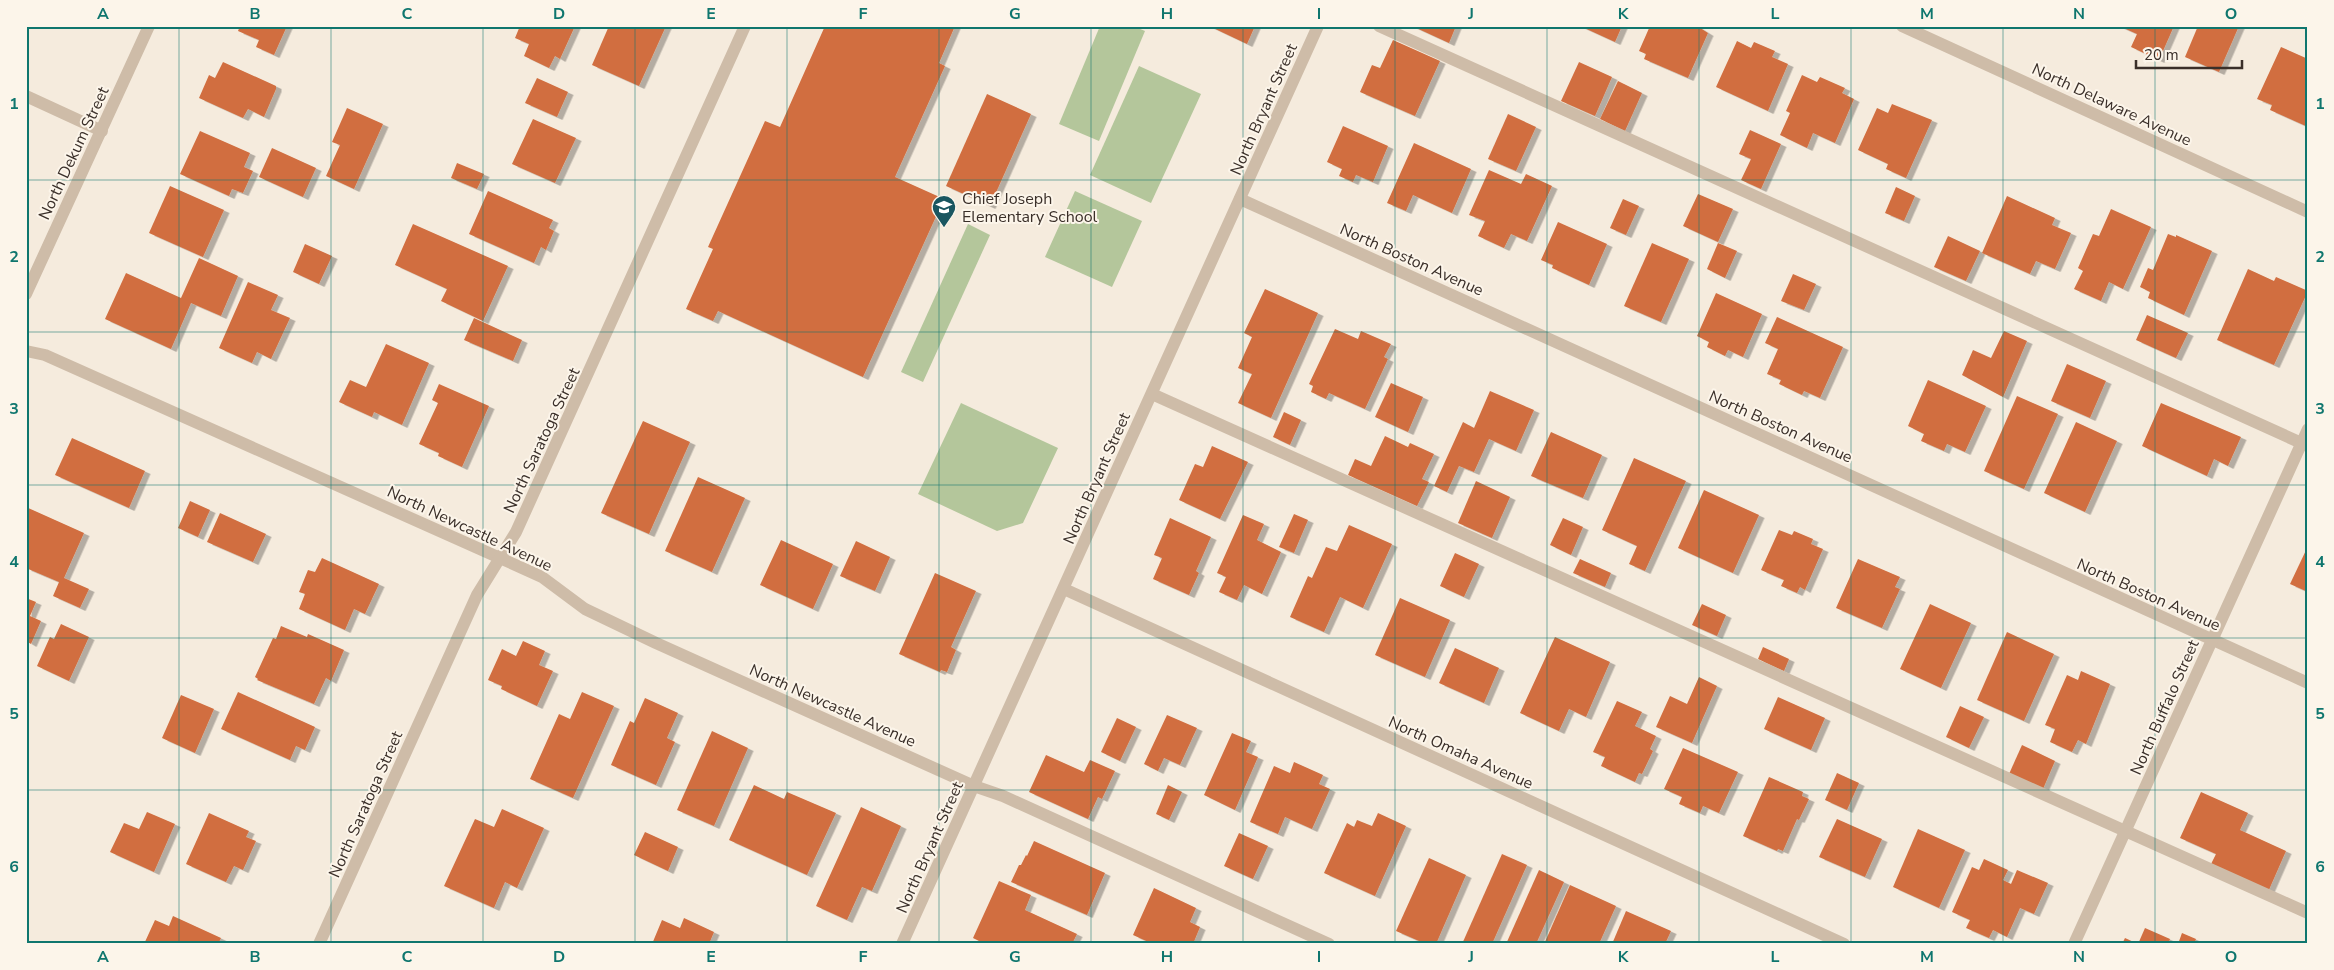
<svg xmlns="http://www.w3.org/2000/svg" width="2334" height="970" font-family="'Nunito Sans',sans-serif">
<style>
.green{fill:#b4c69b}
.building{fill:#d16e3f;filter:url(#shadow)}
.lines{fill:none;stroke-linecap:round;stroke-linejoin:round}
.service{stroke:#cebca8;stroke-width:12}
.minor{stroke:#cebca8;stroke-width:12}
.grid{fill:none;stroke:#0f766e;stroke-width:1;stroke-opacity:0.55}
.labels{text-anchor:middle;stroke-width:4;stroke-linejoin:round;paint-order:stroke}
.street-label{font-size:16px;fill:#3a2f29;stroke:#fcf5ea}
.poi-label{font-size:16px;fill:#3a2f29;stroke:#fcf5ea;text-anchor:start}
.neatline{fill:none;stroke:#0f766e;stroke-width:2}
.grid-label{font-size:16px;text-anchor:middle;font-weight:bold;fill:#0f766e}
</style>
<defs>
<filter id="shadow"><feDropShadow dx="5.5" dy="3" stdDeviation="0" flood-color="#0004"/></filter>
</defs>
<rect width="100%" height="100%" fill="#f5ebdd"/>
<g class="green">
<path d="M1100,26H1133L1145,31L1099,141L1059,124Z"/>
<path d="M1139,66L1201,94L1151,203L1090,175Z"/>
<path d="M1075,191L1142,221L1112,287L1045,257Z"/>
<path d="M968,224L990,235L923,382L901,372Z"/>
<path d="M961,403L1058,448L1023,523L997,531L918,494Z"/>
</g>
<g class="building">
<path d="M240,26H287L274,55L256,47L259,40L238,31Z"/>
<path d="M520,26H575L560,59L555,56L549,68L524,56L529,44L515,38Z"/>
<path d="M609,26H666L639,86L592,65Z"/>
<path d="M825,26H955L939,63L945,66L895,177L944,199L863,377L718,311L713,321L686,309L713,249L708,247L765,121L780,127Z"/>
<path d="M1209,26H1255L1247,44Z"/>
<path d="M1412,26H1456L1449,43Z"/>
<path d="M1580,26H1622L1615,42Z"/>
<path d="M1650,26H1697L1708,33L1688,78L1644,59L1646,54L1639,51Z"/>
<path d="M2119,26H2174L2159,60L2131,47L2137,34Z"/>
<path d="M2198,26H2239L2219,72L2185,57Z"/>
<path d="M1393,40L1440,61L1415,116L1360,92L1372,65L1380,68Z"/>
<path d="M1737,41L1751,48L1754,42L1775,51L1772,57L1788,64L1768,111L1716,87Z"/>
<path d="M2281,47L2308,59V127L2270,110L2272,105L2257,99Z"/>
<path d="M223,62L276,86V89L264,117L248,109L243,118L199,98L209,75L215,78Z"/>
<path d="M1579,62L1612,77L1595,116L1561,101Z"/>
<path d="M1802,75L1817,82L1820,77L1845,88L1842,93L1854,99L1835,143L1813,133L1807,148L1780,135L1790,113L1786,111Z"/>
<path d="M537,78L568,92L557,117L525,103Z"/>
<path d="M1618,81L1642,93L1625,131L1600,119Z"/>
<path d="M987,94L1031,114L990,206L946,186Z"/>
<path d="M1892,104L1932,120L1906,178L1886,169L1888,164L1858,150L1877,108L1888,113Z"/>
<path d="M347,108L383,124L354,189L326,176L340,145L332,142Z"/>
<path d="M1508,114L1536,127L1516,171L1488,159Z"/>
<path d="M533,119L576,138L555,183L512,164Z"/>
<path d="M1343,126L1388,146L1373,182L1356,175L1353,182L1339,176L1342,169L1327,162Z"/>
<path d="M1750,130L1781,144L1761,189L1741,180L1751,159L1739,154Z"/>
<path d="M200,131L250,153L244,167L253,171L243,193L232,189L229,196L180,174Z"/>
<path d="M1414,143L1471,169L1452,213L1413,195L1406,211L1387,203Z"/>
<path d="M272,148L316,168L303,197L259,177Z"/>
<path d="M457,163L484,174L477,189L451,178Z"/>
<path d="M1489,170L1521,184L1526,174L1552,186L1527,241L1511,234L1504,248L1478,236L1485,221L1469,215Z"/>
<path d="M170,186L224,210L203,257L149,233Z"/>
<path d="M1896,187L1915,196L1904,221L1885,213Z"/>
<path d="M488,191L553,220L549,228L554,231L546,250L541,247L534,263L469,234Z"/>
<path d="M1698,194L1733,209L1718,242L1683,226Z"/>
<path d="M2007,196L2055,218L2052,225L2071,233L2055,269L2036,261L2030,274L1982,253Z"/>
<path d="M1623,199L1639,206L1626,235L1610,228Z"/>
<path d="M2111,209L2151,227L2123,289L2109,282L2101,301L2074,289L2083,271L2078,268L2093,234L2099,236Z"/>
<path d="M1558,222L1607,244L1589,285L1552,268L1553,265L1541,260Z"/>
<path d="M413,224L508,266L483,321L441,301L447,289L395,265Z"/>
<path d="M2168,234L2176,237V235L2212,251L2184,315L2148,298L2150,292L2140,287L2148,268L2153,270Z"/>
<path d="M1948,236L1980,251L1966,281L1934,267Z"/>
<path d="M1652,243L1689,259L1661,322L1624,306Z"/>
<path d="M1718,243L1737,251L1725,278L1707,269Z"/>
<path d="M305,244L332,256L319,284L293,272Z"/>
<path d="M199,258L238,276L221,316L191,303L171,349L105,319L126,273L181,298Z"/>
<path d="M2248,269L2274,281L2276,277L2308,291L2274,365L2217,340Z"/>
<path d="M1793,274L1816,284L1804,310L1781,301Z"/>
<path d="M248,282L278,295L271,310L290,318L271,359L257,352L252,363L219,348Z"/>
<path d="M1265,289L1318,313L1271,418L1238,403L1252,374L1238,368L1252,337L1244,333Z"/>
<path d="M1716,293L1762,314L1743,357L1728,350L1725,356L1707,347L1709,342L1697,336Z"/>
<path d="M2147,315L2188,333L2176,358L2136,340Z"/>
<path d="M1777,317L1843,347L1820,398L1804,391L1802,395L1779,384L1781,380L1767,374L1778,349L1765,343Z"/>
<path d="M474,318L522,340L513,361L464,340Z"/>
<path d="M1335,329L1358,339L1361,331L1391,344L1384,357L1388,359L1365,409L1329,393L1326,399L1311,392L1313,386L1309,384Z"/>
<path d="M2004,331L2027,341L2003,397L1962,375L1973,350L1991,358Z"/>
<path d="M386,344L429,363L402,425L374,412L372,417L339,402L350,380L366,387Z"/>
<path d="M2067,364L2106,381L2090,418L2051,401Z"/>
<path d="M1928,380L1986,406L1965,452L1947,444L1944,451L1921,441L1924,434L1908,426Z"/>
<path d="M1391,383L1423,397L1408,432L1375,417Z"/>
<path d="M439,384L489,406L462,467L438,456L439,453L419,444L438,403L432,400Z"/>
<path d="M1490,391L1534,410L1516,451L1489,439L1474,472L1459,466L1447,492L1434,486L1463,422L1474,428Z"/>
<path d="M2017,396L2058,414L2024,489L1984,471Z"/>
<path d="M2161,403L2241,437L2228,466L2214,459L2207,476L2142,446Z"/>
<path d="M1284,412L1301,420L1290,445L1273,437Z"/>
<path d="M643,421L690,442L649,534L601,513Z"/>
<path d="M2076,422L2117,441L2085,512L2044,493Z"/>
<path d="M1551,432L1602,455L1583,498L1531,476Z"/>
<path d="M1385,436L1408,447L1410,443L1434,454L1422,479L1429,482L1417,506L1348,475L1355,459L1371,466Z"/>
<path d="M72,438L145,471L129,508L55,475Z"/>
<path d="M1212,446L1248,462L1220,519L1179,500L1195,464L1203,467Z"/>
<path d="M1634,458L1686,481L1645,571L1629,564L1637,546L1602,530Z"/>
<path d="M698,477L745,498L712,572L665,551Z"/>
<path d="M1476,481L1510,497L1492,538L1458,523Z"/>
<path d="M1704,490L1759,515L1733,573L1678,548Z"/>
<path d="M190,501L210,510L198,537L178,528Z"/>
<path d="M26,507L84,533L64,578L89,589L80,608L53,596L59,582L26,568Z"/>
<path d="M220,513L266,534L253,562L207,542Z"/>
<path d="M1294,514L1308,520L1294,553L1279,547Z"/>
<path d="M1243,515L1264,524L1257,540L1281,552L1262,594L1244,585L1237,600L1219,592L1226,577L1217,573Z"/>
<path d="M1170,518L1211,537L1196,571L1199,573L1189,595L1153,579L1162,558L1154,555Z"/>
<path d="M1563,518L1583,527L1571,555L1550,545Z"/>
<path d="M1349,525L1392,544L1363,608L1340,597L1324,632L1290,617L1308,576L1312,578L1326,547L1337,551Z"/>
<path d="M1779,530L1792,535L1794,531L1813,539L1811,544L1823,549L1805,590L1800,587L1797,593L1781,586L1784,580L1761,570Z"/>
<path d="M781,540L833,564L813,609L760,585Z"/>
<path d="M856,541L890,557L875,591L840,576Z"/>
<path d="M2308,546V592L2290,584Z"/>
<path d="M1455,553L1479,564L1464,597L1440,586Z"/>
<path d="M322,558L379,584L365,614L354,609L345,630L299,609L305,594L299,592L308,570L315,572Z"/>
<path d="M1580,559L1611,573L1605,587L1573,573Z"/>
<path d="M1858,559L1900,577L1895,587L1900,589L1882,628L1836,608Z"/>
<path d="M935,573L976,591L951,647L956,650L947,672L941,670L940,672L899,654Z"/>
<path d="M26,598L36,602L30,616L41,621L31,644L26,641Z"/>
<path d="M1400,598L1450,620L1425,677L1375,655Z"/>
<path d="M1702,604L1726,615L1717,636L1692,625Z"/>
<path d="M1930,604L1971,623L1941,688L1900,669Z"/>
<path d="M61,624L89,637L69,681L37,666L50,637L54,639Z"/>
<path d="M281,626L307,637L308,634L344,650L331,681L326,678L314,704L257,680L258,679L255,677L273,638L276,639Z"/>
<path d="M2007,632L2054,654L2024,721L1977,700Z"/>
<path d="M1555,637L1610,662L1586,717L1569,709L1559,731L1520,713Z"/>
<path d="M523,641L545,651L539,665L553,671L537,706L501,689L502,686L488,680L502,649L516,656Z"/>
<path d="M1763,647L1789,659L1784,671L1758,659Z"/>
<path d="M1455,648L1499,668L1484,703L1439,683Z"/>
<path d="M2081,671L2110,684L2086,744L2078,740L2072,752L2050,742L2055,729L2045,725L2067,675L2078,680Z"/>
<path d="M1699,677L1717,686L1692,743L1656,727L1670,696L1687,704Z"/>
<path d="M238,692L315,727L305,750L296,746L290,760L221,729Z"/>
<path d="M582,692L614,706L573,798L530,779L559,714L570,719Z"/>
<path d="M181,695L214,709L195,753L162,738Z"/>
<path d="M1778,697L1825,718L1811,750L1764,729Z"/>
<path d="M645,698L678,713L667,738L675,742L656,785L611,765L630,721L634,723Z"/>
<path d="M1617,701L1642,712L1635,726L1656,736L1650,749L1653,751L1642,774L1639,773L1635,782L1601,766L1605,757L1593,752Z"/>
<path d="M1960,706L1984,717L1969,748L1946,737Z"/>
<path d="M1167,715L1197,728L1180,765L1164,758L1158,771L1144,764Z"/>
<path d="M1117,718L1136,727L1120,761L1101,752Z"/>
<path d="M712,731L748,748L714,826L677,810Z"/>
<path d="M1232,733L1251,741L1246,752L1258,757L1235,810L1204,795Z"/>
<path d="M2022,745L2055,761L2043,789L2009,774Z"/>
<path d="M1683,748L1738,772L1719,813L1703,806L1700,813L1679,804L1682,797L1664,789Z"/>
<path d="M1046,755L1084,772L1090,760L1115,771L1102,799L1098,797L1088,819L1029,792Z"/>
<path d="M1294,762L1323,775L1319,784L1330,789L1312,829L1285,817L1278,834L1250,822L1274,766L1290,773Z"/>
<path d="M1837,773L1859,783L1847,810L1825,800Z"/>
<path d="M1769,777L1803,792L1802,796L1809,799L1799,820L1797,819L1783,851L1778,849L1777,851L1743,836Z"/>
<path d="M754,785L784,799L787,792L836,813L807,875L729,840Z"/>
<path d="M1168,785L1182,792L1169,820L1156,814Z"/>
<path d="M2201,792L2248,813L2240,830L2286,851L2268,892L2210,866L2216,854L2180,838Z"/>
<path d="M861,807L901,826L872,891L862,887L847,920L816,906Z"/>
<path d="M502,809L544,828L517,888L505,882L494,908L444,886L475,819L494,827Z"/>
<path d="M147,812L175,824L154,872L110,852L124,823L139,829Z"/>
<path d="M209,813L249,831L246,837L256,841L243,870L234,866L226,882L186,864Z"/>
<path d="M1378,813L1406,826L1375,896L1324,873L1347,823L1354,827L1357,820L1372,826Z"/>
<path d="M1837,819L1882,839L1865,877L1819,857Z"/>
<path d="M1918,829L1965,850L1939,908L1893,887Z"/>
<path d="M645,832L678,847L668,871L634,855Z"/>
<path d="M1239,833L1268,846L1253,879L1224,866Z"/>
<path d="M1034,841L1105,873L1087,915L1011,882L1019,865H1021L1026,855L1027,856Z"/>
<path d="M1502,854L1527,865L1492,944H1462Z"/>
<path d="M1429,858L1466,875L1436,944H1426L1396,931Z"/>
<path d="M1984,859L2008,870L2003,880L2011,884L2017,870L2048,883L2034,914L2020,908L2007,937L1993,930L1989,938L1966,928L1970,920L1952,912L1972,867L1979,870Z"/>
<path d="M1539,870L1564,882L1536,944H1506Z"/>
<path d="M999,881L1031,895L1025,910L1077,934L1072,944H985L973,938Z"/>
<path d="M1570,885L1616,906L1599,944H1544Z"/>
<path d="M1154,888L1196,908L1190,922L1200,927L1193,944H1153L1133,935Z"/>
<path d="M1626,911L1671,931L1665,944H1612Z"/>
<path d="M173,916L221,938L218,944H144L155,920L169,926Z"/>
<path d="M684,918L714,932L709,944H652L662,920L680,928Z"/>
<path d="M2145,928L2170,939L2168,944H2138Z"/>
<path d="M2182,933L2196,939L2194,944H2178Z"/>
<path d="M2125,938L2138,944H2122Z"/>
</g>
<g class="lines">
<g class="service">
<path d="M1379,26L2308,446"/>
<path d="M1152,394L2308,913"/>
<path d="M974,786L1003,796L1329,944"/>
</g>
<g class="minor">
<path d="M1902,26L2308,212"/>
<path d="M26,96L102,131"/>
<path d="M1240,199L2308,683"/>
<path d="M26,294L149,26"/>
<path d="M26,351L45,355L500,558L542,577L585,609L656,643L974,786"/>
<path d="M1064,589L1844,944"/>
<path d="M319,944L477,595L516,532L745,26"/>
<path d="M902,944L1318,26"/>
<path d="M2074,944L2308,429"/>
</g>
</g>
<path class="grid" d="M179,26V944M331,26V944M483,26V944M635,26V944M787,26V944M939,26V944M1091,26V944M1243,26V944M1395,26V944M1547,26V944M1699,26V944M1851,26V944M2003,26V944M2155,26V944M26,180H2308M26,332H2308M26,485H2308M26,638H2308M26,790H2308"/>
<defs>
<g id="school-pin" transform="scale(1.25)"><path d="M0 17L-7.5 6A9.5 9.5 0 1 1 7.5 6Z" fill="#1a5660" stroke="#fcf5ea"/><path d="M0-5L7-2L0 1L-7-2ZM-4 1L0 2.5L4 1V4Q0 6-4 4Z" fill="#fff"/></g>
</defs>
<g fill-rule="evenodd">
<use href="#school-pin" x="944" y="207"/>
</g>
<g class="labels">
<g class="street-label">
<text transform="translate(2112 104) rotate(25)" y="6">North Delaware Avenue</text>
<text transform="translate(1263 109) rotate(-66)" y="6">North Bryant Street</text>
<text transform="translate(73 153) rotate(-65)" y="6">North Dekum Street</text>
<text transform="translate(1412 259) rotate(24)" y="6">North Boston Avenue</text>
<text transform="translate(1781 426) rotate(24)" y="6">North Boston Avenue</text>
<text transform="translate(541 440) rotate(-65)" y="6">North Saratoga Street</text>
<text transform="translate(1096 478) rotate(-66)" y="6">North Bryant Street</text>
<text transform="translate(470 528) rotate(25)" y="6">North Newcastle Avenue</text>
<text transform="translate(2149 594) rotate(24)" y="6">North Boston Avenue</text>
<text transform="translate(833 705) rotate(24)" y="6">North Newcastle Avenue</text>
<text transform="translate(2164 707) rotate(-66)" y="6">North Buffalo Street</text>
<text transform="translate(1461 752) rotate(24)" y="6">North Omaha Avenue</text>
<text transform="translate(365 804) rotate(-66)" y="6">North Saratoga Street</text>
<text transform="translate(929 847) rotate(-66)" y="6">North Bryant Street</text>
</g>
<g class="poi-label">
<text x="962" y="204">Chief Joseph<tspan x="962" dy="18">Elementary School</tspan></text>
</g>
</g>
<rect width="2334" height="970" fill="none" stroke="#fcf5ea" stroke-width="55"/>
<path d="M2136 60v8h106v-8" fill="none" stroke="#3a2f29" stroke-width="2.5"/>
<text x="2144" y="60" font-size="15" fill="#3a2f29" stroke="#fcf5ea" stroke-width="4" paint-order="stroke">20 m</text>
<rect x="28" y="28" width="2278" height="914" class="neatline"/>
<g class="grid-label">
<text x="103" y="19">A</text>
<text x="255" y="19">B</text>
<text x="407" y="19">C</text>
<text x="559" y="19">D</text>
<text x="711" y="19">E</text>
<text x="863" y="19">F</text>
<text x="1015" y="19">G</text>
<text x="1167" y="19">H</text>
<text x="1319" y="19">I</text>
<text x="1471" y="19">J</text>
<text x="1623" y="19">K</text>
<text x="1775" y="19">L</text>
<text x="1927" y="19">M</text>
<text x="2079" y="19">N</text>
<text x="2231" y="19">O</text>
<text x="14" y="109">1</text>
<text x="2320" y="109">1</text>
<text x="14" y="262">2</text>
<text x="2320" y="262">2</text>
<text x="14" y="414">3</text>
<text x="2320" y="414">3</text>
<text x="14" y="567">4</text>
<text x="2320" y="567">4</text>
<text x="14" y="719">5</text>
<text x="2320" y="719">5</text>
<text x="14" y="872">6</text>
<text x="2320" y="872">6</text>
<text x="103" y="962">A</text>
<text x="255" y="962">B</text>
<text x="407" y="962">C</text>
<text x="559" y="962">D</text>
<text x="711" y="962">E</text>
<text x="863" y="962">F</text>
<text x="1015" y="962">G</text>
<text x="1167" y="962">H</text>
<text x="1319" y="962">I</text>
<text x="1471" y="962">J</text>
<text x="1623" y="962">K</text>
<text x="1775" y="962">L</text>
<text x="1927" y="962">M</text>
<text x="2079" y="962">N</text>
<text x="2231" y="962">O</text>
</g>
</svg>
